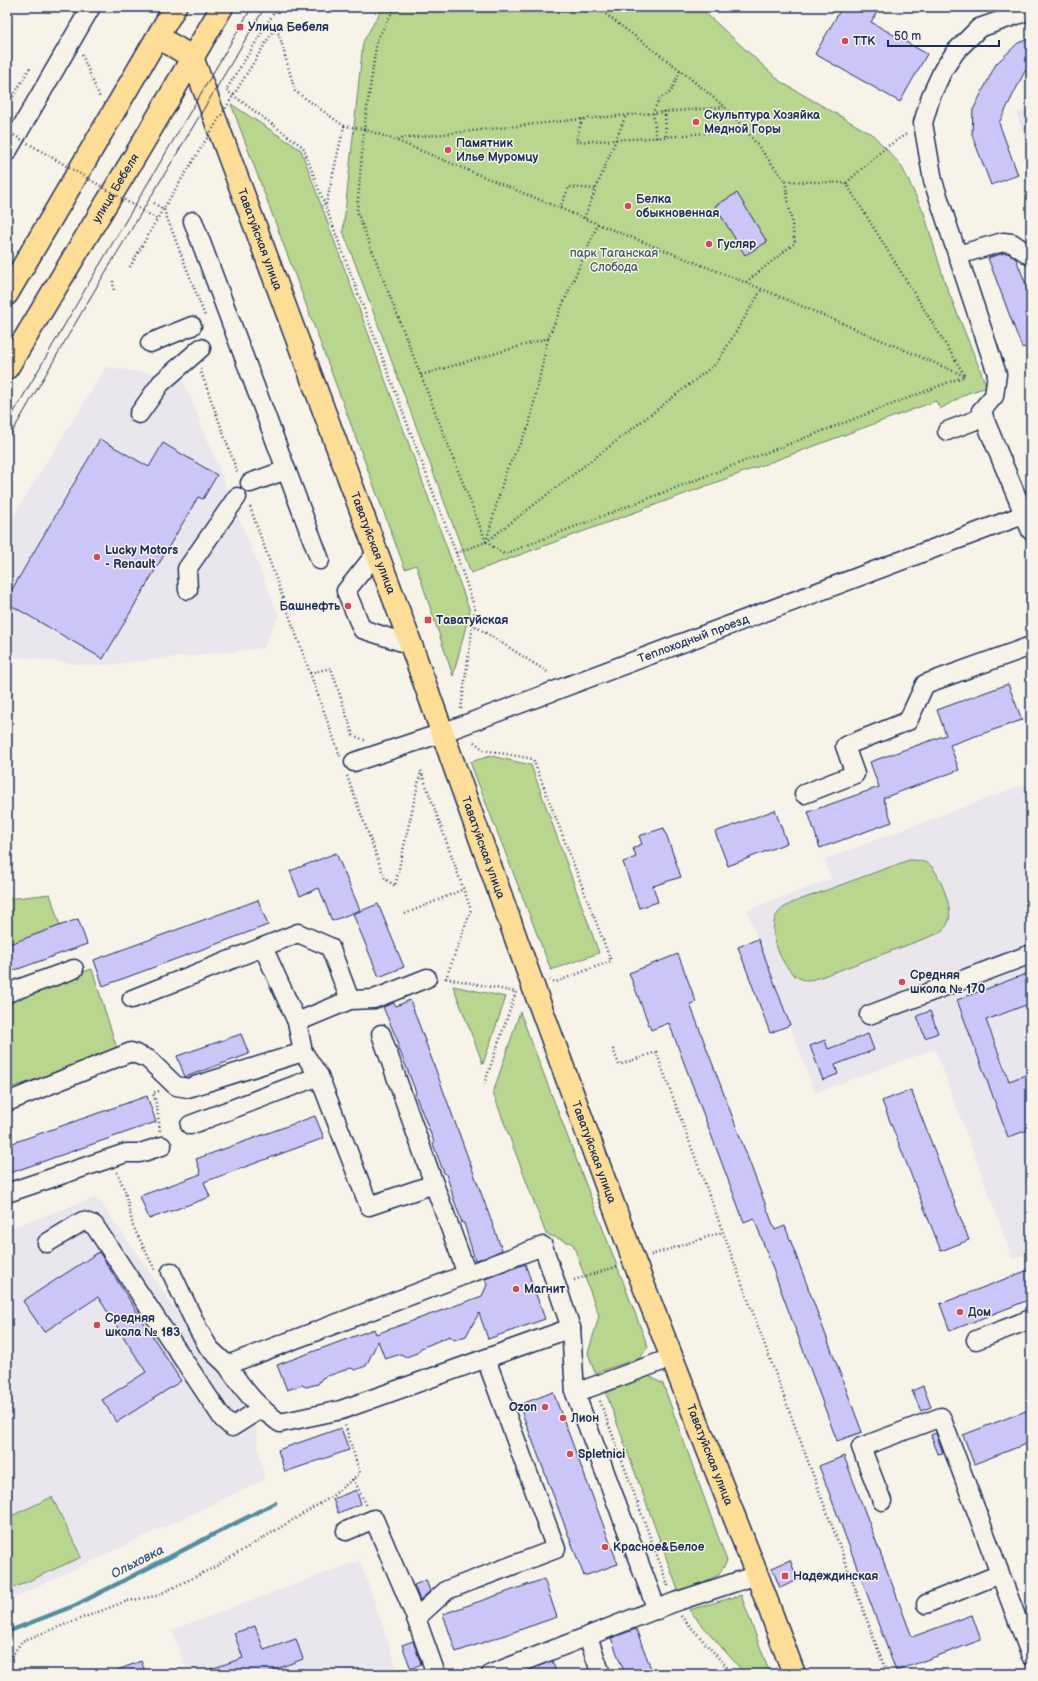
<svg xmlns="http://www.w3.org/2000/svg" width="1038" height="1681" font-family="'Balsamiq Sans',sans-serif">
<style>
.built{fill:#eae6ed}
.green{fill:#b8d68e;stroke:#6a8276}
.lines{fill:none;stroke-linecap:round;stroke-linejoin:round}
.stream{stroke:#538da4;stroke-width:4.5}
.building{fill:#ccc6f8;stroke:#1b2f5e}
.minor-casing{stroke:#1b2f5e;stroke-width:21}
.major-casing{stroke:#1b2f5e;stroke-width:25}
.path{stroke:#1b2f5e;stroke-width:2.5;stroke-dasharray:1 3;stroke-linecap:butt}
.minor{stroke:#f7f3e8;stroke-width:18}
.major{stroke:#fedd96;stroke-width:22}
.tram{stroke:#1b2f5e;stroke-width:1}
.path-bridge{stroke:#1b2f5e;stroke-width:2.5;stroke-dasharray:1 3;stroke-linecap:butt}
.poi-dot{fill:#d1495b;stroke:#f7f3e8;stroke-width:1.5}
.labels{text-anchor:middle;stroke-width:3;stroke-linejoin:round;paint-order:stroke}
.poi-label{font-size:12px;font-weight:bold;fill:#1b2f5e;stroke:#f7f3e8;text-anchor:start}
.street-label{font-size:12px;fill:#1b2f5e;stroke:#f7f3e8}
.park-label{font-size:12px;fill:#42596a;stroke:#f7f3e8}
.water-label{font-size:13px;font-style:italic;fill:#32567b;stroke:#f7f3e8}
</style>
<rect width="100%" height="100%" fill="#f7f3e8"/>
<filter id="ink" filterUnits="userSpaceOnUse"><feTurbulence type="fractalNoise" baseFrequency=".025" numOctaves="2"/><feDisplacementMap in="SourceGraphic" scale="8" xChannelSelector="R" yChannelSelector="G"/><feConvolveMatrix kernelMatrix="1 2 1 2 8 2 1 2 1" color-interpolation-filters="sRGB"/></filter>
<g filter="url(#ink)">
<g class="built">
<path d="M1031,108V153L1016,114Z"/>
<path d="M106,367L182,377L279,616L263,648L95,666L16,657L7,648V526Z"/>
<path d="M1031,782V1253L1013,1259L935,1049L815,1093L747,910L831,879L824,859Z"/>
<path d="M97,1197L255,1422L264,1480L7,1601V1229Z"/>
<path d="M360,1560L399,1674H188L172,1630Z"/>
</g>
<g class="green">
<path d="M383,7H699L781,82L873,135L901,165L924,213L945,283L987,387L968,393L940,409L936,401L471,573L343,231L363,42Z"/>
<path d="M231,104L301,150L470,611L453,676L416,565L405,569Z"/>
<path d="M491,756L531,765L599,953L551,970L470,762Z"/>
<path d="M909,860C917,860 926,861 932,867C940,876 953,909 949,920C947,927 943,930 937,934L821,977C814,979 806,982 799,978C782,970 765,929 778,913C782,908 788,905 794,902Z"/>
<path d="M50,894L60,926L7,948V899Z"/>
<path d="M92,969L118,1052L7,1089V998Z"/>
<path d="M453,986L506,997L483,1064Z"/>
<path d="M520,1012L648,1347L640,1358L595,1373L588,1353L599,1316L573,1244L546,1234L493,1093Z"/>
<path d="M649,1376L663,1384L727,1561L719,1575L679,1593L606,1393Z"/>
<path d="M52,1497L81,1557L7,1591V1518Z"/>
<path d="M741,1595L770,1674H745L689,1610Z"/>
</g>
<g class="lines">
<path class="stream" d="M7,1632L76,1605L275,1503"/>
</g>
<g class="building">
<path d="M842,7H880L871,22L927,54L900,102L815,54Z"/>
<path d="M1031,38V69L1025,71L999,123L1018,175L991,185L972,135L973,110L996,64L1018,43Z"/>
<path d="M737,193L767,242L745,255L715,206Z"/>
<path d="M1004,253H1008L1016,259L1031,297V345L1022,348L988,258Z"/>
<path d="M100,439L149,467L163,443L217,475L203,499L198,497L103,659L7,603V598Z"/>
<path d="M1008,684L1022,720L950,745L959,770L883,798L892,822L820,848L808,812L879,787L870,762L946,735L937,710Z"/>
<path d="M775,810L787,843L728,866L715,832Z"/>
<path d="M664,828L681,877L653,886L658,902L639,908L623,862L636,857L633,848L642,844L639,836Z"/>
<path d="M336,853L360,910L332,921L319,888L300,896L290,871Z"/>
<path d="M258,900L268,925L103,986L94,960Z"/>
<path d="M378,904L404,967L379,977L353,914Z"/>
<path d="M78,919L87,944L7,973V945Z"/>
<path d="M758,939L790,1025L770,1033L738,947Z"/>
<path d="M678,954L696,1002L690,1004L775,1230L785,1226L862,1432L837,1441L754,1218L744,1222L669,1023L651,1030L629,973Z"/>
<path d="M1031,972V1003L986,1020L1009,1081L1031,1073V1129L1008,1137L957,1000Z"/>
<path d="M410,1000L502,1250L485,1258L475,1260L464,1223H462L452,1194V1192L446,1174L444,1173L433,1144L434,1142L415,1094L416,1092L398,1046L399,1044L383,1007L394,1003L396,1006Z"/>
<path d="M930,1011L938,1033L925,1038L917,1016Z"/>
<path d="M241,1034L249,1054L185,1077L177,1056Z"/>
<path d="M868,1034L874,1050L835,1065L838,1074L823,1080L810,1046L825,1040L828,1049Z"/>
<path d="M911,1090L969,1240L941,1251L882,1101Z"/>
<path d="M147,1096L156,1122L7,1174V1145Z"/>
<path d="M315,1116L324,1138L204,1182L210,1197L149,1219L140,1196L201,1174L196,1159Z"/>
<path d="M99,1252L181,1381L117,1422L102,1400L146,1372L98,1297L44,1332L23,1301Z"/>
<path d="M525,1264L545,1319L488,1339L479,1313L466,1336L454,1340L450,1336L421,1348L417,1353L406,1357L401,1354L385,1359L378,1341L366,1366L355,1370L351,1368L322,1378L318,1384L306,1387L302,1385L287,1390L277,1365L374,1329L376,1334L482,1296L487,1285L485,1279Z"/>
<path d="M1031,1269V1299L950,1331L940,1304Z"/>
<path d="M923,1386L931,1407L921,1411L912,1391Z"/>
<path d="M553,1392L618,1564L584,1576L519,1405Z"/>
<path d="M1031,1409V1442L974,1464L963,1435Z"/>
<path d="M341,1428L349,1450L285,1472L278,1450Z"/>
<path d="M936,1433L943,1453L938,1454L931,1435Z"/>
<path d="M844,1456L912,1637L972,1615L981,1640L896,1671L819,1466Z"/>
<path d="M356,1490L361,1504L338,1513L333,1499Z"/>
<path d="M790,1560L798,1580L780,1588L772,1568Z"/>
<path d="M544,1579L557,1617L456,1652L443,1614Z"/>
<path d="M426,1580L430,1591L420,1600L414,1585Z"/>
<path d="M255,1626L264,1650L296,1639L303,1659L271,1671L272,1674H203L202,1672L243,1658L234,1633Z"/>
<path d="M636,1629L653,1674H625L611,1638Z"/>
<path d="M413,1641L421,1664L411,1669L402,1645Z"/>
<path d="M141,1661L146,1674H110V1673Z"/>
<path d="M552,1661L557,1674H521V1673Z"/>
</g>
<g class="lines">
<g class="minor-casing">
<g id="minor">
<path d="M1031,10L979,28L956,51L943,70L931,96L923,123L933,181L997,374L994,396L981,411L1031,531"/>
<path d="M7,152L91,7"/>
<path d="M193,221L320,560"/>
<path d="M958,255L1003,242L1012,243L1031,256"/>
<path d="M150,343L192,326"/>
<path d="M139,414L161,383L201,348"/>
<path d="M947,431L984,417"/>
<path d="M250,483L286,470"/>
<path d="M377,552L346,591L362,629L411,645"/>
<path d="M188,590L187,569L237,497"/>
<path id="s1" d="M354,762L442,733L1031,512"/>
<path d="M804,794L855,774L845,746L908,721L925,684L1031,646"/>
<path d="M263,947L297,1022L303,1052L319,1076L369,1206L434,1184L467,1274L485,1268"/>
<path d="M7,993L74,969"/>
<path d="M132,999L298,933L330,947L350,1000"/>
<path d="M869,1015L1031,954"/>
<path d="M297,1022L350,1000L374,999L427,978"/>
<path d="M381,1034L434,1184"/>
<path d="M7,1102L131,1052L148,1059L176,1086L188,1088L303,1052"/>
<path d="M190,1125L319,1076"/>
<path d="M7,1193L126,1153H140L162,1146"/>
<path d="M47,1243L83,1221L94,1225L223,1419L232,1427L262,1408"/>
<path d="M492,1265L543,1246L571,1328L575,1393L657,1610"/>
<path d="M171,1272L198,1329L209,1348L227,1365"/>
<path d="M467,1274L227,1365C243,1389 256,1406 280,1423L341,1410L571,1328"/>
<path d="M976,1340L1031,1319"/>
<path d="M575,1393L671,1358"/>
<path d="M882,1501L861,1447L941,1417L1031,1656"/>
<path d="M346,1531L374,1519L416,1618"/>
<path d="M926,1604L1000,1574"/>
<path d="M588,1637L601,1674"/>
<path d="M436,1674L416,1618L447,1590L556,1549L486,1359"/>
<path d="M491,1674L675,1602L757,1575"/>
</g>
</g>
<g class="major-casing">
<g id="major">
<path id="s2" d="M158,37L192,57L406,631L533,986L634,1261L757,1575L794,1674"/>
<path d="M7,294L175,7"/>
<path id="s3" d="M7,368L141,146L222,7"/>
</g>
</g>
<g class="path">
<path d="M147,7L153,11"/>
<path d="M277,7L266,26L279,34L295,91L344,126L326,205"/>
<path d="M395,7L377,40L364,129L357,212L486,542"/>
<path d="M596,7L680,70L725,107L745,129L785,181L846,183L885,148L908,133"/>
<path d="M266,26L226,90L303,147L456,553L475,609L461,709"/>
<path d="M82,55L100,98"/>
<path d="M238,88L273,31"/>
<path d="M7,107L31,66"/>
<path d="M665,111L666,137"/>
<path d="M582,119L576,142L666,137L745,129"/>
<path d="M344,126L364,129L395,140L598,224L762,289L965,376"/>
<path d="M656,138L653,112L660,98L671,92L680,70"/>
<path d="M397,139L582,119L724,107"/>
<path d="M846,183L964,374"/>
<path d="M154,203L164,210L205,316"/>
<path d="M560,208L569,187L596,189"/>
<path d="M584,218L626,115"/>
<path d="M130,267L157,219"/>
<path d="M113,281L114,292"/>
<path d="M746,282L795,243L785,181"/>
<path d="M200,369L238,474"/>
<path d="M421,375L548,338L598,224"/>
<path d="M250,507L340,756"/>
<path d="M486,542L717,363L762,289"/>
<path d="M486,542L506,471L529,426L548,338"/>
<path d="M456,553L486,542L504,554L965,376"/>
<path d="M472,624L549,673"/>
<path d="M310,673L331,668L353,735L366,741"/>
<path d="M474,742L484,750L533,759L611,961L556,982L550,980"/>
<path d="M421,771L471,910L446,978L516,992L484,1085"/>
<path d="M347,776L385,879L395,886L421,771"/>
<path d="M405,914L464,889"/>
<path d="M613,1049L619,1065L656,1052L887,1674"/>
<path d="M159,1091L153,1093L157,1107L160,1131"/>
<path d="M117,1172L125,1191L133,1226L155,1270"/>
<path d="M651,1255L723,1232"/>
<path d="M574,1280L618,1266"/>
<path d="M600,1401L669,1588"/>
<path d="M353,1479L367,1506"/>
<path d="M681,1616L733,1674"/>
<path d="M7,1663L22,1641L127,1601L156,1596L213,1568L331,1497L360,1473L345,1425"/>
</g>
<use href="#minor" class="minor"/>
<use href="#major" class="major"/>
<g class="tram">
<path d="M7,424L86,288L252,7"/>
<path d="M7,441L93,293L265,7"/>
</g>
<path class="path-bridge" d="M7,131L157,219L238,88"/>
</g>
</g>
<g class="poi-dot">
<rect x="236" y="23" width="8" height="8" rx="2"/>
<circle cx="845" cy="41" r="4"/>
<circle cx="696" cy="122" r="4"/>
<circle cx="448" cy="150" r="4"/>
<circle cx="628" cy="206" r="4"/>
<circle cx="709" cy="244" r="4"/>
<circle cx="97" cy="557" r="4"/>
<circle cx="348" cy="606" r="4"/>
<rect x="424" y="616" width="8" height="8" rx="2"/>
<circle cx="902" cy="982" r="4"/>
<circle cx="516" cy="1289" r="4"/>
<circle cx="960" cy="1312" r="4"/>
<circle cx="97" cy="1325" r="4"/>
<circle cx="545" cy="1407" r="4"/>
<circle cx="563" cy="1418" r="4"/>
<circle cx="570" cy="1454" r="4"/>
<circle cx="605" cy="1547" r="4"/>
<rect x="781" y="1572" width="8" height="8" rx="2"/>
</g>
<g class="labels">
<g class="poi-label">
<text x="248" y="31">Улица Бебеля</text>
<text x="853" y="45">ТТК</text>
<text x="704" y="119">Скульптура Хозяйка<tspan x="704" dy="14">Медной Горы</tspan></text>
<text x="456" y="147">Памятник<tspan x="456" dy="14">Илье Муромцу</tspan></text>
<text x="636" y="203">Белка<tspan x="636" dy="14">обыкновенная</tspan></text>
<text x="717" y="248">Гусляр</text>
<text x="105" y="554">Lucky Motors<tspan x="105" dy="14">- Renault</tspan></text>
<text x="340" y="610" text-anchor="end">Башнефть</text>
<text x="436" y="624">Таватуйская</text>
<text x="910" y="979">Средняя<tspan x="910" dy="14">школа № 170</tspan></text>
<text x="524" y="1293">Магнит</text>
<text x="968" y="1316">Дом</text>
<text x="105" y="1322">Средняя<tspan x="105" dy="14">школа № 183</tspan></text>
<text x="537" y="1411" text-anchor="end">Ozon</text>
<text x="571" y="1422">Лион</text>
<text x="578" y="1458">Spletnici</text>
<text x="613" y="1551">Красное&amp;Белое</text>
<text x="793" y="1580">Надеждинская</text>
</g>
<g class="street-label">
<text dy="4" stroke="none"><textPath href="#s3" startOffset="210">улица Бебеля</textPath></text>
<text dy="4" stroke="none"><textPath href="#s2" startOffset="234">Таватуйская улица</textPath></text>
<text dy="4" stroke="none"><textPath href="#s2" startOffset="558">Таватуйская улица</textPath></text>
<text dy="4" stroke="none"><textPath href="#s1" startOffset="361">Теплоходный проезд</textPath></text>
<text dy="4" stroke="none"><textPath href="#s2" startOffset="882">Таватуйская улица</textPath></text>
<text dy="4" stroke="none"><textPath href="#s2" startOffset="1206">Таватуйская улица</textPath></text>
<text dy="4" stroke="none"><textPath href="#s2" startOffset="1530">Таватуйская улица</textPath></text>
</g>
<g class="park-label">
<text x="614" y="257">парк Таганская<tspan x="614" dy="14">Слобода</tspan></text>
</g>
<g class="water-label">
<text transform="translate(137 1561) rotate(-27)" y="5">Ольховка</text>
</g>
</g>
<rect width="1038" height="1681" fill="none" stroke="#f7f3e8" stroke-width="24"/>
<rect x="12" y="12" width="1014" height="1657" fill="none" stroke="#1b2f5e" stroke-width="1.5" filter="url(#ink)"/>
<path d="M888 40v6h111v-6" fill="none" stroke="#1b2f5e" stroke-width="2"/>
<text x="894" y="40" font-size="12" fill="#1b2f5e" stroke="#f7f3e8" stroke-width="3" paint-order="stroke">50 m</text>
</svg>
